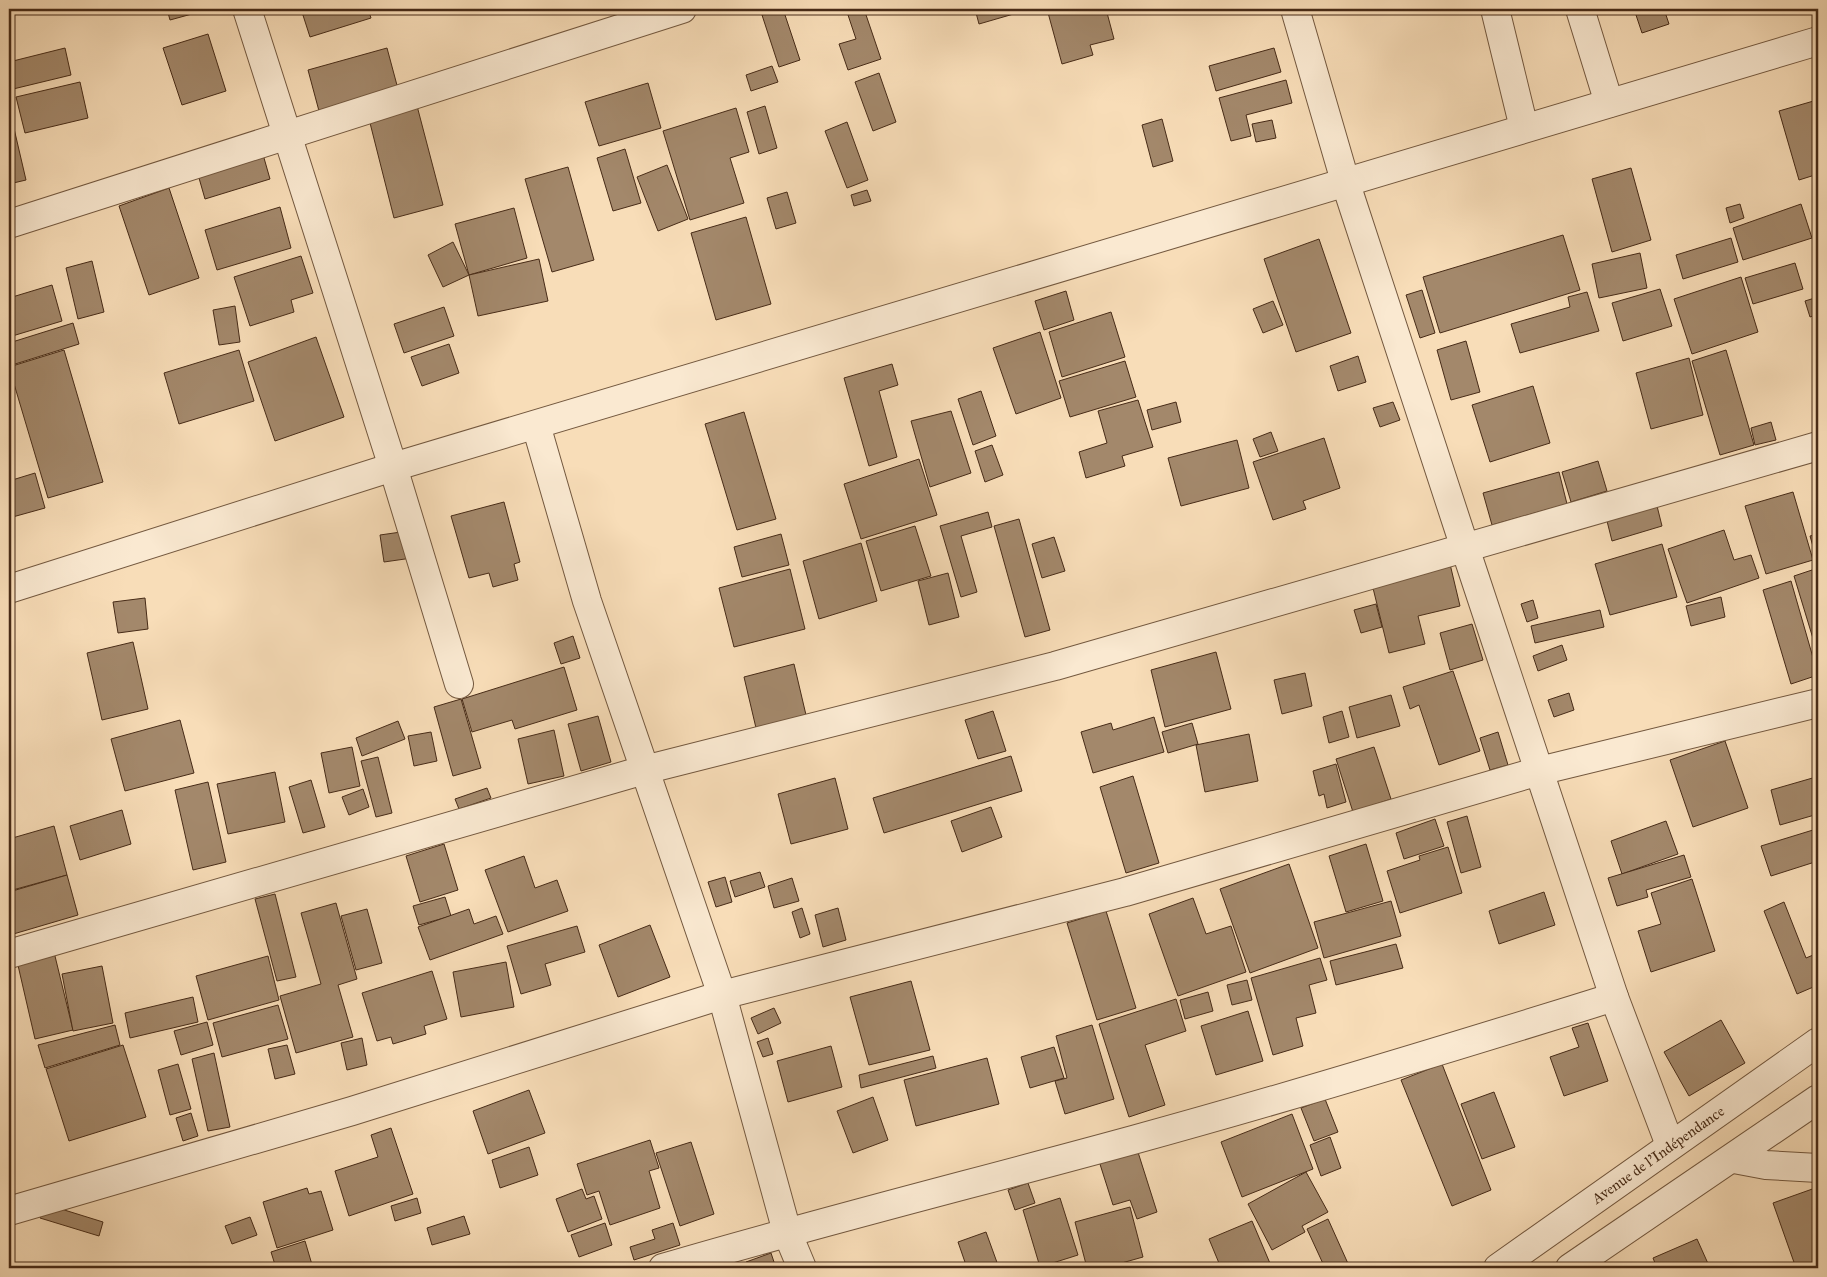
<svg xmlns="http://www.w3.org/2000/svg" width="1827" height="1277" font-family="'IM FELL Great Primer',serif">
<style>
.building{fill:#a3886b;stroke:#472b17}
.lines{fill:none;stroke-linecap:round;stroke-linejoin:round}
.minor-casing{stroke:#73583f;stroke-width:30}
.minor{stroke:#fae9d1;stroke-width:28}
.labels{text-anchor:middle;stroke-width:5;stroke-linejoin:round;paint-order:stroke}
.street-label{font-size:15px;fill:#472b17;stroke:#fae9d1}
</style>
<rect width="100%" height="100%" fill="#f8ddb8"/>
<filter id="stains"><feTurbulence type="fractalNoise" baseFrequency=".004" numOctaves="4"/><feColorMatrix values="0 0 0 0 .2 0 0 0 0 .09 0 0 0 0 .02 0 0 0 .5 -.17"/></filter>
<radialGradient id="worn" r=".72"><stop offset=".6" stop-color="#630" stop-opacity="0"/><stop offset="1" stop-color="#630" stop-opacity=".3"/></radialGradient>
<g class="building">
<path d="M167,9H210L170,20Z"/>
<path d="M301,9H368L371,18L310,37Z"/>
<path d="M783,9L800,60L779,67L762,15Z"/>
<path d="M846,9H864L881,59L848,70L839,44L856,39Z"/>
<path d="M975,9H1016L1017,13L979,24Z"/>
<path d="M1047,9H1106L1114,39L1090,45L1093,55L1062,64Z"/>
<path d="M1634,9H1664L1669,24L1642,33Z"/>
<path d="M208,34L226,91L182,105L163,48Z"/>
<path d="M65,48L71,75L9,90V62Z"/>
<path d="M387,48L398,89L319,111L308,70Z"/>
<path d="M1274,48L1281,72L1216,91L1209,66Z"/>
<path d="M772,66L778,82L751,91L746,75Z"/>
<path d="M879,73L896,122L873,131L855,82Z"/>
<path d="M1286,80L1292,103L1246,115L1251,136L1231,141L1219,98Z"/>
<path d="M80,82L88,118L25,133L16,97Z"/>
<path d="M648,83L661,128L599,146L585,102Z"/>
<path d="M1817,100L1818,174L1799,180L1779,111Z"/>
<path d="M416,102L443,205L394,218L368,115Z"/>
<path d="M765,106L777,148L759,154L747,112Z"/>
<path d="M9,107L26,180L9,184Z"/>
<path d="M736,108L749,152L730,158L744,203L690,220L663,131Z"/>
<path d="M1162,119L1173,161L1153,167L1142,125Z"/>
<path d="M1272,120L1276,138L1256,142L1252,124Z"/>
<path d="M847,122L868,180L847,188L825,131Z"/>
<path d="M625,149L641,203L613,211L597,158Z"/>
<path d="M262,151L270,179L205,199L197,171Z"/>
<path d="M667,165L688,219L658,231L637,177Z"/>
<path d="M568,167L594,260L552,272L525,179Z"/>
<path d="M1631,168L1651,240L1612,252L1592,179Z"/>
<path d="M169,188L199,278L149,295L119,206Z"/>
<path d="M867,190L871,201L854,206L851,195Z"/>
<path d="M787,192L796,223L776,229L767,198Z"/>
<path d="M1740,204L1744,218L1730,223L1726,208Z"/>
<path d="M1801,204L1812,238L1743,260L1733,228Z"/>
<path d="M280,207L291,248L217,270L205,230Z"/>
<path d="M514,208L527,258L469,275L455,224Z"/>
<path d="M746,217L771,304L716,320L691,233Z"/>
<path d="M1563,235L1580,290L1440,333L1423,277Z"/>
<path d="M1818,236V255L1814,237Z"/>
<path d="M1731,238L1738,262L1683,279L1676,255Z"/>
<path d="M1319,239L1351,333L1296,352L1264,259Z"/>
<path d="M453,242L469,275L443,287L428,255Z"/>
<path d="M1640,253L1647,288L1599,298L1592,264Z"/>
<path d="M301,256L313,293L291,300L294,312L250,326L234,277Z"/>
<path d="M539,259L548,301L478,316L469,275Z"/>
<path d="M92,261L104,312L78,319L66,268Z"/>
<path d="M1795,263L1803,289L1753,304L1745,278Z"/>
<path d="M1741,277L1758,332L1692,354L1674,299Z"/>
<path d="M52,285L62,321L9,337V298Z"/>
<path d="M1660,289L1672,326L1623,341L1612,303Z"/>
<path d="M1422,290L1435,333L1420,338L1406,295Z"/>
<path d="M1066,291L1074,320L1044,330L1035,301Z"/>
<path d="M1587,292L1599,331L1520,353L1511,324L1570,307L1568,297Z"/>
<path d="M1818,297V314L1810,317L1805,301Z"/>
<path d="M1273,301L1283,325L1263,333L1253,309Z"/>
<path d="M235,306L240,342L219,345L213,310Z"/>
<path d="M444,307L454,336L404,353L394,324Z"/>
<path d="M1111,312L1125,357L1062,377L1049,332Z"/>
<path d="M73,323L79,344L12,365L9,343Z"/>
<path d="M1040,332L1061,398L1016,414L993,348Z"/>
<path d="M316,337L344,417L275,441L248,362Z"/>
<path d="M1466,341L1480,392L1451,400L1437,350Z"/>
<path d="M449,344L459,373L422,386L411,357Z"/>
<path d="M64,350L103,482L48,498L9,367Z"/>
<path d="M239,350L254,401L179,424L164,373Z"/>
<path d="M1726,350L1754,445L1720,455L1692,361Z"/>
<path d="M1358,356L1366,382L1338,391L1330,366Z"/>
<path d="M1689,358L1703,415L1651,429L1636,373Z"/>
<path d="M1125,361L1136,397L1070,417L1059,381Z"/>
<path d="M892,364L898,385L879,391L897,457L869,466L844,378Z"/>
<path d="M1533,386L1550,443L1490,462L1472,405Z"/>
<path d="M981,391L996,436L973,445L958,399Z"/>
<path d="M1138,400L1153,447L1122,456L1125,466L1086,478L1079,452L1107,443L1098,411Z"/>
<path d="M1176,402L1181,422L1152,430L1147,410Z"/>
<path d="M1393,402L1400,420L1380,427L1373,408Z"/>
<path d="M951,411L971,473L930,487L911,421Z"/>
<path d="M744,412L776,519L737,530L705,424Z"/>
<path d="M1771,422L1776,440L1755,445L1751,428Z"/>
<path d="M1271,432L1278,451L1260,457L1253,439Z"/>
<path d="M1324,438L1340,488L1303,501L1306,509L1273,520L1253,462Z"/>
<path d="M1237,440L1249,488L1181,506L1168,458Z"/>
<path d="M992,445L1003,475L985,482L975,451Z"/>
<path d="M919,459L937,515L861,539L844,484Z"/>
<path d="M1598,461L1607,491L1571,502L1562,472Z"/>
<path d="M1559,472L1567,504L1492,525L1483,493Z"/>
<path d="M35,473L45,508L9,518V481Z"/>
<path d="M1793,492L1813,560L1766,574L1745,506Z"/>
<path d="M504,502L520,562L514,564L518,580L493,587L489,573L469,578L451,516Z"/>
<path d="M1656,502L1662,526L1612,541L1606,517Z"/>
<path d="M988,512L992,527L961,536L977,592L961,597L940,526Z"/>
<path d="M1019,519L1050,630L1025,637L994,526Z"/>
<path d="M915,526L931,576L881,591L866,541Z"/>
<path d="M1724,530L1734,560L1751,555L1759,578L1687,603L1668,549Z"/>
<path d="M408,531L412,558L384,562L380,535Z"/>
<path d="M781,534L789,565L742,577L734,547Z"/>
<path d="M1818,534V564L1810,536Z"/>
<path d="M1054,537L1065,571L1042,578L1032,544Z"/>
<path d="M861,543L877,601L819,619L803,561Z"/>
<path d="M1662,544L1677,597L1610,615L1595,564Z"/>
<path d="M1450,564L1460,606L1418,616L1425,644L1389,653L1372,584Z"/>
<path d="M1818,568V655L1794,576Z"/>
<path d="M790,569L805,629L734,647L719,588Z"/>
<path d="M948,573L959,617L929,625L918,581Z"/>
<path d="M1791,581L1818,675L1791,684L1763,590Z"/>
<path d="M1721,597L1725,617L1691,626L1686,606Z"/>
<path d="M145,598L148,629L118,633L113,602Z"/>
<path d="M1533,600L1538,618L1527,622L1521,604Z"/>
<path d="M1376,604L1382,627L1361,633L1354,610Z"/>
<path d="M1600,610L1604,627L1535,643L1531,626Z"/>
<path d="M1472,624L1483,660L1450,670L1440,633Z"/>
<path d="M573,636L580,658L561,664L554,643Z"/>
<path d="M133,642L148,709L102,720L87,653Z"/>
<path d="M1562,645L1567,660L1538,671L1533,656Z"/>
<path d="M1216,652L1231,709L1165,727L1151,670Z"/>
<path d="M794,664L806,715L756,728L744,677Z"/>
<path d="M564,667L577,710L515,729L512,720L472,732L462,699Z"/>
<path d="M1453,671L1480,751L1439,765L1419,705L1410,709L1403,687Z"/>
<path d="M1305,673L1312,706L1282,714L1274,680Z"/>
<path d="M1569,693L1574,710L1554,717L1548,700Z"/>
<path d="M1391,695L1400,726L1357,738L1349,707Z"/>
<path d="M461,699L481,768L453,776L434,707Z"/>
<path d="M993,711L1006,751L978,759L965,720Z"/>
<path d="M1342,711L1349,737L1329,743L1323,717Z"/>
<path d="M598,716L611,762L581,771L568,724Z"/>
<path d="M1154,717L1164,752L1093,773L1081,732L1111,723L1113,730Z"/>
<path d="M180,720L194,773L125,791L111,739Z"/>
<path d="M398,721L405,739L362,756L356,738Z"/>
<path d="M1192,723L1198,744L1168,753L1162,732Z"/>
<path d="M554,730L564,776L528,784L518,739Z"/>
<path d="M431,732L437,761L414,766L408,736Z"/>
<path d="M1498,732L1508,765L1490,770L1480,738Z"/>
<path d="M1249,734L1258,781L1205,792L1196,745Z"/>
<path d="M1725,741L1748,808L1693,827L1670,760Z"/>
<path d="M352,747L360,786L329,793L321,753Z"/>
<path d="M1374,747L1391,799L1353,812L1336,759Z"/>
<path d="M1011,756L1022,791L884,833L873,798Z"/>
<path d="M378,757L392,813L376,817L361,761Z"/>
<path d="M1336,764L1346,802L1327,808L1324,794L1319,796L1313,771Z"/>
<path d="M275,772L285,822L228,834L217,784Z"/>
<path d="M1133,776L1159,863L1126,873L1100,787Z"/>
<path d="M1816,777L1818,786V814L1780,825L1771,790Z"/>
<path d="M835,778L848,829L791,844L778,794Z"/>
<path d="M311,780L325,827L303,833L289,787Z"/>
<path d="M208,782L226,862L193,870L175,790Z"/>
<path d="M487,788L491,798L459,809L455,799Z"/>
<path d="M363,789L369,807L349,815L342,797Z"/>
<path d="M991,807L1002,837L962,852L951,821Z"/>
<path d="M122,810L131,844L80,860L70,826Z"/>
<path d="M1467,816L1481,867L1461,873L1447,822Z"/>
<path d="M1435,819L1444,846L1404,859L1396,833Z"/>
<path d="M1666,821L1678,854L1622,874L1611,841Z"/>
<path d="M54,826L67,875L9,891V839Z"/>
<path d="M1813,830L1818,848V861L1771,876L1761,846Z"/>
<path d="M444,844L458,890L420,902L406,856Z"/>
<path d="M1366,844L1383,901L1346,912L1329,856Z"/>
<path d="M1448,847L1462,893L1400,913L1387,871L1420,860L1419,856Z"/>
<path d="M1684,855L1691,877L1646,890L1648,897L1617,906L1608,878Z"/>
<path d="M524,856L535,888L557,880L568,911L508,932L485,870Z"/>
<path d="M1289,864L1318,948L1250,973L1220,889Z"/>
<path d="M760,872L765,887L735,897L730,881Z"/>
<path d="M67,875L78,915L10,935L9,892Z"/>
<path d="M725,877L732,902L716,907L708,882Z"/>
<path d="M792,878L799,901L774,908L768,886Z"/>
<path d="M1692,879L1715,951L1651,972L1638,931L1661,924L1651,893Z"/>
<path d="M1544,892L1555,925L1499,944L1489,911Z"/>
<path d="M275,894L296,977L277,981L255,899Z"/>
<path d="M445,897L451,916L419,925L413,906Z"/>
<path d="M1193,898L1206,934L1231,926L1246,972L1178,996L1149,914Z"/>
<path d="M1391,901L1401,936L1324,958L1314,922Z"/>
<path d="M1784,902L1806,958L1818,953V985L1797,994L1764,911Z"/>
<path d="M336,903L357,979L338,985L353,1037L296,1053L280,996L321,984L301,913Z"/>
<path d="M802,908L810,934L800,938L792,912Z"/>
<path d="M838,908L846,940L823,947L815,915Z"/>
<path d="M367,909L382,963L356,970L341,916Z"/>
<path d="M469,909L474,924L496,916L503,934L430,960L418,927Z"/>
<path d="M1106,911L1136,1008L1097,1020L1067,923Z"/>
<path d="M650,925L670,977L618,997L599,945Z"/>
<path d="M577,926L585,952L545,964L551,985L521,994L507,946Z"/>
<path d="M1396,944L1403,968L1336,985L1330,961Z"/>
<path d="M54,952L73,1030L35,1039L17,961Z"/>
<path d="M268,956L279,1000L208,1020L196,976Z"/>
<path d="M1320,958L1327,980L1309,985L1316,1013L1296,1018L1303,1046L1273,1055L1251,978Z"/>
<path d="M506,962L514,1007L461,1017L453,972Z"/>
<path d="M102,966L113,1023L73,1031L62,974Z"/>
<path d="M432,971L447,1019L424,1026L426,1034L393,1044L391,1037L377,1041L362,993Z"/>
<path d="M1247,980L1252,1000L1232,1005L1227,985Z"/>
<path d="M911,981L930,1050L869,1065L850,997Z"/>
<path d="M1208,992L1213,1011L1185,1019L1180,1000Z"/>
<path d="M193,997L198,1022L130,1038L125,1013Z"/>
<path d="M1176,999L1186,1031L1145,1045L1165,1105L1129,1117L1099,1024Z"/>
<path d="M278,1005L288,1039L222,1057L213,1023Z"/>
<path d="M774,1008L781,1023L758,1034L751,1018Z"/>
<path d="M1248,1011L1263,1061L1216,1075L1201,1026Z"/>
<path d="M1721,1020L1745,1063L1689,1096L1664,1052Z"/>
<path d="M207,1022L213,1045L181,1055L174,1031Z"/>
<path d="M1588,1023L1608,1081L1564,1096L1550,1057L1579,1047L1572,1028Z"/>
<path d="M115,1025L120,1045L45,1068L38,1045Z"/>
<path d="M1092,1025L1114,1099L1065,1114L1055,1081L1067,1078L1056,1036Z"/>
<path d="M362,1038L367,1065L347,1070L341,1043Z"/>
<path d="M768,1038L773,1054L763,1057L757,1042Z"/>
<path d="M123,1045L146,1117L69,1141L46,1069Z"/>
<path d="M287,1045L295,1074L275,1079L268,1049Z"/>
<path d="M831,1046L842,1087L788,1102L777,1061Z"/>
<path d="M1054,1047L1064,1078L1030,1088L1021,1057Z"/>
<path d="M214,1053L230,1127L208,1131L192,1059Z"/>
<path d="M933,1056L936,1068L861,1088L859,1075Z"/>
<path d="M987,1058L999,1104L916,1126L904,1080Z"/>
<path d="M178,1064L191,1109L170,1115L158,1070Z"/>
<path d="M1442,1064L1491,1190L1452,1206L1401,1080Z"/>
<path d="M529,1090L545,1133L488,1154L473,1111Z"/>
<path d="M1494,1092L1515,1147L1482,1159L1461,1104Z"/>
<path d="M873,1097L888,1140L853,1153L837,1111Z"/>
<path d="M1325,1099L1338,1132L1314,1141L1301,1108Z"/>
<path d="M191,1113L198,1136L183,1141L176,1118Z"/>
<path d="M1292,1114L1313,1169L1242,1197L1221,1142Z"/>
<path d="M391,1128L413,1194L349,1216L335,1171L378,1157L371,1135Z"/>
<path d="M1330,1137L1341,1168L1321,1176L1310,1145Z"/>
<path d="M650,1140L659,1168L649,1171L660,1208L610,1225L599,1191L587,1195L577,1164Z"/>
<path d="M691,1142L714,1214L680,1226L656,1153Z"/>
<path d="M529,1147L538,1175L500,1188L492,1160Z"/>
<path d="M1137,1149L1157,1212L1137,1219L1130,1200L1113,1205L1099,1161Z"/>
<path d="M1306,1172L1328,1212L1302,1226L1305,1232L1272,1250L1248,1204Z"/>
<path d="M1028,1183L1035,1203L1015,1210L1008,1190Z"/>
<path d="M1818,1187V1263L1796,1268L1773,1203Z"/>
<path d="M307,1188L309,1194L321,1191L333,1230L277,1248L263,1202Z"/>
<path d="M582,1189L586,1199L594,1196L602,1219L568,1232L556,1199Z"/>
<path d="M417,1198L421,1213L395,1221L391,1206Z"/>
<path d="M1060,1198L1078,1255L1040,1267L1023,1210Z"/>
<path d="M45,1204L103,1222L99,1236L40,1218Z"/>
<path d="M1130,1207L1143,1257L1104,1268H1087L1075,1222Z"/>
<path d="M464,1216L470,1234L432,1245L427,1228Z"/>
<path d="M250,1217L257,1235L232,1244L225,1226Z"/>
<path d="M1328,1219L1350,1268H1325L1307,1229Z"/>
<path d="M1252,1221L1272,1268H1221L1209,1239Z"/>
<path d="M605,1223L612,1245L579,1257L571,1235Z"/>
<path d="M673,1223L680,1245L634,1260L630,1247L655,1239L652,1230Z"/>
<path d="M986,1232L999,1268H967L958,1242Z"/>
<path d="M1697,1239L1710,1268H1657L1653,1258Z"/>
<path d="M305,1241L313,1268H276L271,1252Z"/>
<path d="M771,1253L776,1268H749L746,1262Z"/>
</g>
<g class="lines">
<g class="minor-casing">
<g id="minor">
<path d="M247,9L393,467L459,684"/>
<path d="M1295,9L1345,181L1465,548L1614,997L1670,1145"/>
<path d="M1495,9L1524,128"/>
<path d="M1580,9L1609,103"/>
<path d="M9,224L682,9"/>
<path d="M536,425L587,601L722,995L787,1232L802,1268"/>
<path d="M9,589L393,467L1818,41"/>
<path d="M9,954L644,770L1055,666L1818,446"/>
<path d="M1734,1159L1766,1165L1818,1168"/>
<path d="M9,1211L352,1111L722,995L1125,892L1539,771L1818,703"/>
<path d="M663,1268C819,1222 976,1183 1133,1140C1294,1096 1454,1047 1614,997"/>
<path id="s1" d="M1498,1268L1818,1042"/>
<path d="M1570,1268L1818,1099"/>
</g>
</g>
<use href="#minor" class="minor"/>
</g>
<g class="labels">
<g class="street-label">
<text dy="5" stroke="none"><textPath href="#s1" startOffset="196">Avenue de l'Indépendance</textPath></text>
</g>
</g>
<rect width="1827" height="1277" fill="none" stroke="#f8ddb8" stroke-width="30"/>
<rect x="10" y="10" width="1807" height="1257" fill="none" stroke="#472b17" stroke-width="2.5"/>
<rect x="15" y="15" width="1797" height="1247" fill="none" stroke="#472b17"/>
<rect width="100%" height="100%" filter="url(#stains)"/>
<rect width="100%" height="100%" fill="url(#worn)"/>
</svg>
